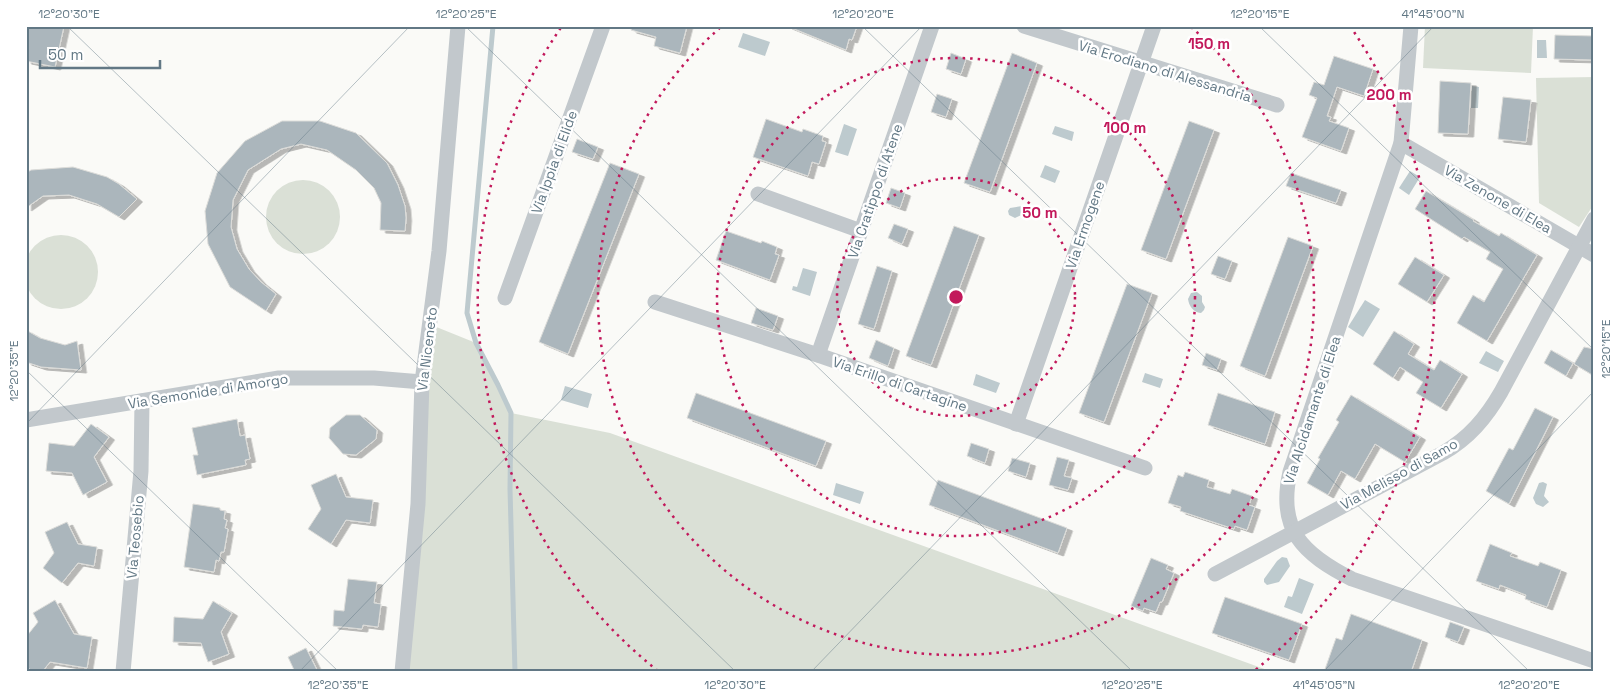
<svg xmlns="http://www.w3.org/2000/svg" width="1620" height="698" font-family="'Space Grotesk',sans-serif">
<style>
.green{fill:#dae0d6}
.water{fill:#bdcace}
.lines{fill:none;stroke-linecap:round;stroke-linejoin:round}
.stream{stroke:#bdcace;stroke-width:5}
.building{fill:#abb6bc;stroke:#dcdcd9;filter:url(#shadow)}
.minor{stroke:#c2c8cc;stroke-width:15}
.ticks{fill:none;stroke:#627885;stroke-width:1;stroke-opacity:0.45}
.ring{fill:none;stroke:#c2185b;stroke-width:2.5;stroke-dasharray:2.5 5}
.labels{text-anchor:middle;stroke-width:5;stroke-linejoin:round;paint-order:stroke}
.street-label{font-size:14px;fill:#627885;stroke:#fff}
.centre{fill:#c2185b;stroke:#fff;stroke-width:2.5}
.ring-label{font-size:15px;text-anchor:middle;font-weight:bold;fill:#c2185b;stroke:#fff;stroke-width:5;stroke-linejoin:round;paint-order:stroke}
.neatline{fill:none;stroke:#627885;stroke-width:2}
.ticks-label{font-size:12px;text-anchor:middle;fill:#627885}
</style>
<defs>
<filter id="shadow"><feDropShadow dx="5.5" dy="3" stdDeviation="0" flood-color="#0004"/></filter>
</defs>
<rect width="100%" height="100%" fill="#fafaf7"/>
<g class="green">
<path d="M1425,26H1533L1531,73L1423,68Z"/>
<path d="M1594,77V204L1579,227L1539,203L1536,78Z"/>
<circle cx="303" cy="217" r="37"/>
<circle cx="61" cy="272" r="37"/>
<path d="M429,324L476,343L498,385L511,413L610,433L1273,672H402Z"/>
</g>
<g class="water">
<path d="M743,33L770,42L765,56L738,47Z"/>
<path d="M1537,40H1546L1547,58H1537Z"/>
<path d="M1472,86L1479,87L1478,108H1471Z"/>
<path d="M844,124L857,129L848,156L835,152Z"/>
<path d="M1055,126L1074,132L1072,141L1052,134Z"/>
<path d="M1045,165L1060,171L1055,183L1040,177Z"/>
<path d="M1410,171L1420,177L1409,195L1399,188Z"/>
<path d="M1028,205L1030,208L1028,212L1015,218L1009,215L1008,211L1010,208Z"/>
<path d="M803,268L817,272L810,296L792,290L793,286L797,287Z"/>
<path d="M1197,292L1202,296V302L1205,307L1204,310L1201,313C1193,312 1189,306 1188,299L1191,293Z"/>
<path d="M1365,300L1380,309L1363,337L1348,327Z"/>
<path d="M1486,351L1504,361L1498,372L1479,363Z"/>
<path d="M1145,373L1163,379L1160,388L1142,382Z"/>
<path d="M976,374L1000,383L996,393L973,385Z"/>
<path d="M565,386L592,394L588,408L561,400Z"/>
<path d="M1543,482L1547,484L1544,496L1549,502L1543,507L1536,504L1533,498L1539,483Z"/>
<path d="M836,483L864,492L860,504L833,495Z"/>
<path d="M1282,557L1287,558L1290,566L1279,582L1267,585L1264,582V579L1277,561Z"/>
<path d="M1299,578L1314,584L1302,614L1284,607L1288,596L1292,597Z"/>
</g>
<g class="lines">
<path class="stream" d="M493,26L467,313L476,343L498,385L511,413L510,489L515,672"/>
</g>
<g class="building">
<path d="M26,26H64L55,67L26,61Z"/>
<path d="M632,26H687L680,53L654,46L656,37L631,30Z"/>
<path d="M787,26H857L852,40L849,39L846,50Z"/>
<path d="M1555,35L1594,36V60L1554,59Z"/>
<path d="M951,53L966,59L961,74L946,69Z"/>
<path d="M1012,53L1037,63L990,192L964,183Z"/>
<path d="M1334,56L1373,69L1364,96L1337,87L1327,116L1331,117L1329,121L1349,128L1341,151L1302,137L1317,98L1309,95L1314,82L1324,85Z"/>
<path d="M1440,81L1471,83L1468,134L1438,133Z"/>
<path d="M937,94L952,99L946,117L931,112Z"/>
<path d="M1503,97L1531,100L1526,142L1498,139Z"/>
<path d="M766,119L802,132L803,129L823,136L822,141L826,142L819,164L812,162L808,176L753,157Z"/>
<path d="M282,121H320L356,133L387,163L398,185L405,206L406,218L405,231L380,230L381,203L374,188L356,170L327,150L301,144L281,149L248,170L233,200L231,227L237,249L249,269L261,282L276,294L266,311L230,287L208,244L205,211L217,173L245,141Z"/>
<path d="M1189,121L1214,130L1166,259L1141,250Z"/>
<path d="M577,139L598,147L593,159L572,152Z"/>
<path d="M610,163L639,174L568,354L539,342Z"/>
<path d="M73,167L107,177L119,184L137,199L119,217L97,204L69,195L43,196L26,208V173L31,170Z"/>
<path d="M1291,173L1341,190L1336,203L1286,186Z"/>
<path d="M891,188L905,193L900,208L886,203Z"/>
<path d="M1426,191L1474,220L1473,221L1499,236L1501,233L1537,255L1487,341L1457,323L1473,295L1484,302L1503,269L1486,259L1490,252L1464,237L1462,239L1415,209Z"/>
<path d="M894,224L908,229L902,244L888,238Z"/>
<path d="M954,226L979,235L931,365L906,356Z"/>
<path d="M726,231L761,243L762,241L777,247L775,254L779,255L770,280L716,260Z"/>
<path d="M1288,237L1313,246L1265,376L1240,366Z"/>
<path d="M1218,256L1232,261L1225,279L1211,274Z"/>
<path d="M1415,257L1444,275L1427,302L1398,284Z"/>
<path d="M877,266L892,271L874,329L858,324Z"/>
<path d="M1127,284L1152,293L1104,422L1079,413Z"/>
<path d="M756,308L778,316L773,330L751,323Z"/>
<path d="M26,330L40,338L65,345L77,341L81,370L41,367L26,362Z"/>
<path d="M1394,331L1414,344L1408,354L1434,370L1440,360L1462,374L1441,408L1416,393L1423,382L1400,367L1393,378L1373,364Z"/>
<path d="M876,340L894,348L888,366L869,358Z"/>
<path d="M1584,347L1594,349V376L1574,364Z"/>
<path d="M1551,350L1573,363L1566,376L1544,363Z"/>
<path d="M1206,353L1221,359L1217,370L1202,365Z"/>
<path d="M696,393L826,441L816,466L687,418Z"/>
<path d="M1218,393L1275,412L1265,444L1208,425Z"/>
<path d="M1351,395L1420,437L1405,462L1375,444L1355,479L1341,471L1328,495L1307,483L1320,459L1318,458L1339,422L1336,420Z"/>
<path d="M1535,408L1553,417L1509,504L1486,491L1509,448L1513,450Z"/>
<path d="M346,415H360L377,430L376,439L356,455L343,454L329,438L330,428Z"/>
<path d="M237,419L240,436L245,435L250,459L245,460L246,465L197,475L193,455H198L192,428Z"/>
<path d="M91,424L109,437L94,457L107,482L83,495L72,473L46,471L49,443L74,446Z"/>
<path d="M971,443L989,449L985,463L967,456Z"/>
<path d="M1057,457L1069,460L1064,476L1072,478L1068,490L1049,485Z"/>
<path d="M1012,458L1030,463L1026,477L1008,471Z"/>
<path d="M1185,472L1209,480L1207,487L1230,494L1232,489L1252,496L1249,505L1255,507L1247,530L1235,526L1234,529L1180,511L1181,507L1168,503L1178,475L1183,477Z"/>
<path d="M336,474L346,497L373,500L370,523L346,520L331,544L308,529L321,509L311,485Z"/>
<path d="M938,480L1067,528L1058,553L929,505Z"/>
<path d="M193,504L220,508V510L225,511L224,519L227,520L225,528L228,529L224,552H221L219,561L216,560L214,572L184,567Z"/>
<path d="M67,522L78,544L97,547L94,566L78,563L62,583L43,568L54,553L45,532Z"/>
<path d="M1490,544L1512,553L1510,556L1538,566L1540,562L1561,570L1547,607L1525,599L1526,595L1500,585L1499,589L1476,581Z"/>
<path d="M1151,558L1168,565L1166,569L1174,573L1162,602H1160L1156,612L1144,608L1143,611L1131,606Z"/>
<path d="M348,579L377,582L374,603L381,604L378,627L363,625L362,629L333,626L334,610L344,611Z"/>
<path d="M1225,597L1302,624L1289,660L1212,633Z"/>
<path d="M55,600L74,634L92,637L87,668L50,662L42,672H33L26,666V637L38,622L33,613Z"/>
<path d="M213,601L232,613L221,632L229,654L208,662L201,643L173,642L174,617L203,619Z"/>
<path d="M1351,614L1422,640L1411,672H1324L1336,638L1342,640Z"/>
<path d="M1450,622L1464,627L1458,642L1445,637Z"/>
<path d="M306,648L318,672H295L288,657Z"/>
</g>
<g class="lines">
<g class="minor">
<path d="M1024,26L1277,105"/>
<path d="M1411,26L1401,143L1290,472C1277,530 1303,554 1352,579L1594,661"/>
<path d="M1401,143L1594,255"/>
<path d="M758,194L861,231"/>
<path d="M505,298L603,26"/>
<path d="M655,302L818,355L1145,468"/>
<path d="M818,355L932,26"/>
<path d="M26,420L279,378H374L422,382"/>
<path d="M1016,424L1154,26"/>
<path d="M1215,574L1443,453C1469,438 1486,418 1501,392L1594,219"/>
<path d="M123,672L141,471L142,401"/>
<path d="M402,672L418,504L422,382L439,251L458,26"/>
</g>
</g>
<path class="ticks" d="M67,26L736,672M465,26L1133,672M862,26L1530,672M1259,26L1594,350M26,370L339,672M26,424L410,26M299,672L922,26M811,672L1434,26M1323,672L1594,391"/>
<g class="ring">
<circle cx="956" cy="297" r="119"/>
<circle cx="956" cy="297" r="239"/>
<path d="M1191 27A358 358 0 1 1 721 27"/>
<path d="M658 671A478 478 0 0 1 562 26M1350 26A478 478 0 0 1 1254 671"/>
</g>
<g class="labels">
<g class="street-label">
<text transform="translate(1165 71) rotate(17)" y="5">Via Erodiano di Alessandria</text>
<text transform="translate(554 162) rotate(-70)" y="5">Via Ippia di Elide</text>
<text transform="translate(875 191) rotate(-71)" y="5">Via Cratippo di Atene</text>
<text transform="translate(1498 199) rotate(30)" y="5">Via Zenone di Elea</text>
<text transform="translate(1085 225) rotate(-71)" y="5">Via Ermogene</text>
<text transform="translate(427 349) rotate(-83)" y="5">Via Niceneto</text>
<text transform="translate(900 384) rotate(19)" y="5">Via Erillo di Cartagine</text>
<text transform="translate(208 391) rotate(-9)" y="5">Via Semonide di Amorgo</text>
<text transform="translate(1312 410) rotate(-72)" y="5">Via Alcidamante di Elea</text>
<text transform="translate(1399 474) rotate(-29)" y="5">Via Melisso di Samo</text>
<text transform="translate(135 537) rotate(-85)" y="5">Via Teosebio</text>
</g>
</g>
<circle cx="956" cy="297" r="8" class="centre"/>
<g class="ring-label">
<text x="1209" y="49">150 m</text>
<text x="1389" y="100">200 m</text>
<text x="1125" y="133">100 m</text>
<text x="1040" y="218">50 m</text>
</g>
<rect width="1620" height="698" fill="none" stroke="#ffffff" stroke-width="55"/>
<path d="M40 60v8h120v-8" fill="none" stroke="#627885" stroke-width="2.5"/>
<text x="48" y="60" font-size="15" fill="#627885" stroke="#ffffff" stroke-width="4" paint-order="stroke">50 m</text>
<rect x="28" y="28" width="1564" height="642" class="neatline"/>
<g class="ticks-label">
<text x="69" y="18">12°20'30"E</text>
<text x="466" y="18">12°20'25"E</text>
<text x="863" y="18">12°20'20"E</text>
<text x="1260" y="18">12°20'15"E</text>
<text x="1433" y="18">41°45'00"N</text>
<text transform="translate(1606 349) rotate(-90)" y="4">12°20'15"E</text>
<text transform="translate(14 371) rotate(-90)" y="4">12°20'35"E</text>
<text x="338" y="689">12°20'35"E</text>
<text x="735" y="689">12°20'30"E</text>
<text x="1132" y="689">12°20'25"E</text>
<text x="1324" y="689">41°45'05"N</text>
<text x="1529" y="689">12°20'20"E</text>
</g>
</svg>
